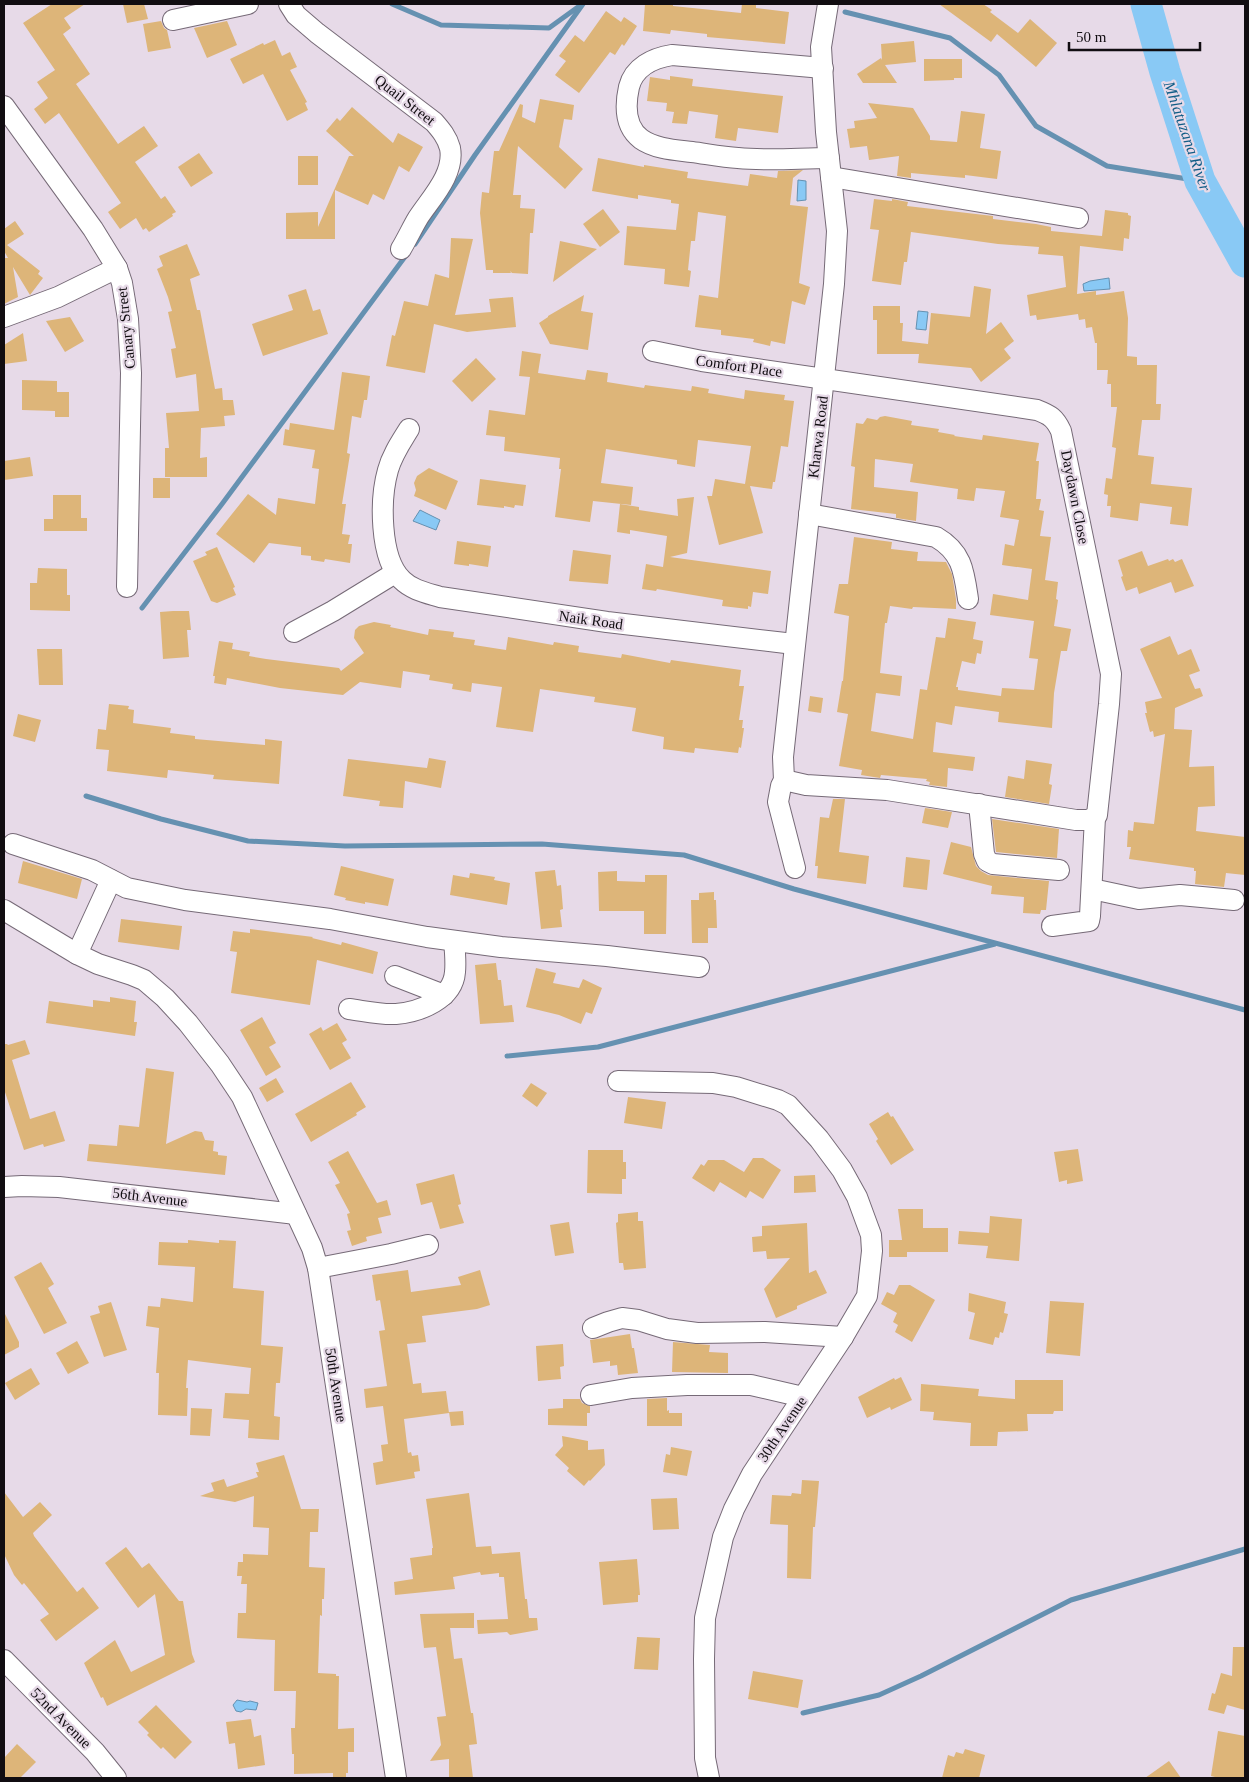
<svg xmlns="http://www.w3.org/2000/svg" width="1249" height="1782" font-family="'Times New Roman',serif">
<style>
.water{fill:#89c9f5;stroke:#6591b1}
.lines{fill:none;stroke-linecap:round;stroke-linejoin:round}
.stream{stroke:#6591b1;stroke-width:5}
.river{stroke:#89c9f5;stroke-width:31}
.building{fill:#ddb579}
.minor-casing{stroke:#766a77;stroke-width:22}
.minor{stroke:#fff;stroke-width:20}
.labels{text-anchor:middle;stroke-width:4.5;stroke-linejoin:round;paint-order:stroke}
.street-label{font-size:15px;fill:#110d11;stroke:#e7dae8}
.water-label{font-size:16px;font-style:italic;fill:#105c86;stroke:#e7dae8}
</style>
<rect width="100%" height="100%" fill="#e7dae8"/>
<g class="water">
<path d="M798,180L806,181V200L797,201Z"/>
<path d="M1109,278L1110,289L1084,291L1083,284L1090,281Z"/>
<path d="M918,311L928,312L926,330L916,329Z"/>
<path d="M420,510L440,520L436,530L413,521Z"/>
<path d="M237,1700L247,1702L250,1701L258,1703L256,1710L246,1709L241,1712L236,1711L233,1705Z"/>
</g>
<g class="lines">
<g class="stream">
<path d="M392,4L441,25L549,28L578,7"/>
<path d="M845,12L950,38L999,75L1036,126L1107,166L1200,181"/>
<path d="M415,244L475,155L583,4"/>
<path d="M142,608L222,504L407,254"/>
<path d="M86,796L161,819L248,841L345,846L542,844L684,855L794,889L1245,1010"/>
<path d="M507,1056L598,1047L995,944"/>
<path d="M803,1713L879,1695L921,1676L1071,1600L1245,1549"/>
</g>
<path class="river" d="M1146,4L1165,72L1200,181L1245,262"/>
</g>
<g class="building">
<path d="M52,4H85L64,18L71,28L63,34L90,74L76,84L118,144L144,126L158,146L135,162L161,199L165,196L176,212L172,214L173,216L149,232L146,228L143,230L136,218L120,229L108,212L121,203L59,113L45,124L34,109L48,98L37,82L55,70L23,23Z"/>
<path d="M123,4H144L148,19L127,23Z"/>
<path d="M645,4H673V6L741,13L742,4H756V8L789,12L785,44L707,37V34L671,30L670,34L643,31Z"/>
<path d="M939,4H983L992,10L990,12L1018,33L1030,19L1057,43L1036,67L997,34L991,42Z"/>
<path d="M606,11L621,22L624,17L637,26L624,46L622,44L615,55L610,52L579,93L555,75L566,61L559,56L575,35L584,42Z"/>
<path d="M161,21L164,28L167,30L171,48L148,52L143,24Z"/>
<path d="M227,21L237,45L207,58L194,28Z"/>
<path d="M275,40L282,56L290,52L297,67L290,70L307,102L305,103L308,110L287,121L263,74L243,84L230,59L263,43L264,45Z"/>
<path d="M914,41L916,62L885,65L897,83H863L857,74L881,58L882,60L881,44Z"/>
<path d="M924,59H962V78H954V80L924,81Z"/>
<path d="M670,76L693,79L692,86L783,96L778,133L738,128L736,141L715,138L718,115L689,111L687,124L672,123L674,112L666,111L667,103L647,101L650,77L670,80Z"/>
<path d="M540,99L574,105L572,120L564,119L559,147L583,169L565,189L518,146L513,195H521L520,208L535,209L533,233H530L528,274L512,273L510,271L511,273H493V270H486L480,213L482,192L489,193L494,151H499L520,104L523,105L522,117L535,123Z"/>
<path d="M868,103L913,108L930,136V140L957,142L961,111L985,114L980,148L1001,151L997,179L965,175V178L911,173V178L897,176L899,156L869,160L867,146L850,148L847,129L855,128L854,121L877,118Z"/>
<path d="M352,107L393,143L398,133L423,147L409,172L399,166L384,200L373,194L368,205L335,190V239H286V213L318,212V227L349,156H354L326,131L337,118L340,121Z"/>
<path d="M199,153L213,173L191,187L178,167Z"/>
<rect x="298" y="156" width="20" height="29"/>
<path d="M598,158L644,167V165L688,172L687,178L748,186L750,174L777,178L778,171L803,170L793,178L790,205L808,207L799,283L810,287L805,305L792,301L785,344L771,341L770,346L753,342L754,339L721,335V330L695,327L699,295L718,298L726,216L698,212L695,241H691L688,270L691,271L689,287L664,284L665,269L624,265L627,226L676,230L679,204L671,203V200L638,195V199L592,191Z"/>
<path d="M874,199L892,201V199L908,202L907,206L993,216V219L1036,224L1051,227V231L1102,236L1105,210L1128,213V215L1131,216L1129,239L1124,238L1123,251L1080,246L1077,294L1096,291V295L1124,291L1128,318L1127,356L1137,357V365H1157L1156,404H1161L1160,420H1142L1138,455L1154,457L1151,484L1192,488L1188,526L1170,524L1172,507L1140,503L1138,521L1110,517L1111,506H1107L1108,495L1104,494L1106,478L1112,479L1116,448L1112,447L1117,407H1111V384H1107L1108,370H1097V343H1095L1092,327L1086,328L1085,319L1079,320L1078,314L1037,320L1036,315L1030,316L1027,295L1066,287L1063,256L1038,254L1039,247L998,244L911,232L907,262H904L901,285L872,281L879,230L870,229Z"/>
<path d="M603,209L620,232L600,247L583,224Z"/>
<path d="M15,221L24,234L7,245L40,271L38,274L43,278L30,295L13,267L18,297L4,304V258H8L4,251V229Z"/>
<path d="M451,238L473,239L455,315L491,312L489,299L513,297L516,327L467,332L434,324L425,373L386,366L392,335L395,336L404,301L428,306L435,274L449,278Z"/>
<path d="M560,241L597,249L553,282Z"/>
<path d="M187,244L200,275L190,279L197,310H200L215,389L222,388L223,400H233L235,415L224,416L225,426L201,428L200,458L207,457V477H165V448H169L166,413L199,411L196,374L176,378L171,349L176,348L168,312L172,311L168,297L157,269L163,266L159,256Z"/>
<path d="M974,286L991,289L986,334L1001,322L1014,341L1004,349L1011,358L981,382L971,368L918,363L919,354H877V320H873V306H900V323H903L902,341L928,344L931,313L970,317Z"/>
<path d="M306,289L313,311L320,309L328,334L263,356L252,324L293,310L288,295Z"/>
<path d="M584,295L581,311L593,313L588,350L550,344L539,323L548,317V316Z"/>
<path d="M70,317L84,341L65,352L46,321Z"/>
<path d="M23,333L27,361L4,364V345Z"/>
<path d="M522,351L541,354L538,373L585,380L587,370L608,373L607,382L644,388L645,385L652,386L691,391L692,386L709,389L708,393L744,399L745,390L785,395L784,400L794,401L788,447L781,446L775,482H773L772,489L750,486L763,533L719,545L707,496H712L715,479L745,484L751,446L698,440L695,467L677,464V460L606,449L601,483L633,487L631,505L593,501L590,522L555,517L561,469H559L560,458L504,451L505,437L486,435L489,410L525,415L530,377L519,376Z"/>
<path d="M476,358L496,379L472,402L452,381Z"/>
<path d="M342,372L370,376L367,400H364L361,418L352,416L347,453L350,454L342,504H346L342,534L350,535L348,544H352L350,563L325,559L324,562L311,560V556L301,555V547L269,543L254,563L216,534L248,494L276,515L278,498L315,504L319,469L312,468L315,450L283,445L285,429L289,430L290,423L334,430Z"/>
<path d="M22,380L57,381V392H69V417H55V411L22,410Z"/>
<path d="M885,416L912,421L911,425L939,429L938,432L955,435L954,436L982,440L983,435L1039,443L1036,461H1039L1036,499H1041L1039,510L1044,511L1040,536L1051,537L1045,580L1058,582L1056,599L1058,600L1054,626L1071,629L1067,651H1061L1054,693L1052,728L998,722L999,712L955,706L952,725L936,722L933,752L975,757L973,771L948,768L947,787L929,785L930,782L926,781L927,779L881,775L880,778L861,775L862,770L839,766L848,714L837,712L842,681H843L849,616L834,613L839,584H848L854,537L892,542L891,549L918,552L917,561L946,562L952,574L956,599V609L913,607L912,609L890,606L887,623H885L880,673L902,676L900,696L876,693L871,731L913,739L920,689L927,690L936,637L945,638L948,618L976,622L973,639L983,641L981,654L977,653L975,664L962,661L956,687H958V690L1001,696L1002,688L1034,690L1038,659L1029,658L1034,621L990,615L993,594L1028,600L1032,569L1002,565L1005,544L1014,546L1019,520L1000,517L1005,491L976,488L974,501L957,499L958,489L910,482L913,464L875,459L874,487L918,492L916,521L896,518V514L851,509L855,467L851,466L856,423L863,424L867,418L877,420L880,417Z"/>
<path d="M30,457L33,476L4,480V461Z"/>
<path d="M429,468L458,481L446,510L414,496L416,490L414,483L417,476Z"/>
<rect x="153" y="478" width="17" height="20"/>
<path d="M480,479L526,485L523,506L515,505L514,508L504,506V508L477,505Z"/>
<path d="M53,495H81V518H87V531H44V519H53Z"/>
<path d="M694,497L687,553L670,557L771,571L768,594L753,592L751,607L748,606V609L722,606L723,600L657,589L656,591L642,589L646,564L663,567L667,536L630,530V534L617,532L620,504L639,507V510L678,516L677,499Z"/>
<path d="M457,541L491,546L488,567L469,564V566L454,564Z"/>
<path d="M217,547L235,587L233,588L236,595L217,603L211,601L193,561L207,555L205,552Z"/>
<path d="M573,550L611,555L608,584L569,581Z"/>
<path d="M1142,551L1148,566L1168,559L1169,561L1173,559L1175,562L1182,559L1194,586L1175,593L1171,582L1139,594L1137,587L1126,591L1121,577L1123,576L1118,560Z"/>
<path d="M38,568L67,569V595H70V611L30,610V583H37Z"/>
<path d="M173,611H189L191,630H187L189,657L163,659L160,612Z"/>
<path d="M374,622L391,625L390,627L428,635L429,629L454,632L453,637L475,640L474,645L506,650L508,637L553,645L554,642L579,646L578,652L621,658L622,654L670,663L671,660L741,670L739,686H744L739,720H743L742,728H744L741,748L739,747L738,753L695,748L694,753L663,749L664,737L632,731L636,708L594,702L595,697L540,689L533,732L496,727L502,687L472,683L471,692L452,689L453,684L429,680L430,675L403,671L401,688L360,682L343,695L280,688L227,678L226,685L214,683L215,676H213L219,641L233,643L232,649L250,652L249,656L266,659L339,668L341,671L364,653L354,638L355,630L359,626Z"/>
<path d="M1170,636L1178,655L1191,649L1200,671L1189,675L1195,689L1200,688L1203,696L1175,708L1174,729L1192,730L1189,767L1214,766L1215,806L1198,807L1196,831L1245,837V875L1226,873L1224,887L1195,884L1196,871H1194V868L1129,859L1131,847H1127L1128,830L1133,831L1134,822L1154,824L1165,734L1154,737L1153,731L1150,732L1145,713H1147L1145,702L1162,698L1140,649Z"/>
<path d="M37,649H62L63,685H39Z"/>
<path d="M810,696L823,698L821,713L808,711Z"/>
<path d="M109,704L129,706L128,709L134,710L133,723L171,728L170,733L195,736V739L265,745V739L282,741L279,784L213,779L214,775L168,770L167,778L107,771L109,750L96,749L98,729L106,730Z"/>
<path d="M18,714L41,720L35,742L13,736Z"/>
<path d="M429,758L446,761L441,788L405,781L403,808L379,806L380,801L343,796L348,759L427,768Z"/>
<path d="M1026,760L1052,764L1049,784L1052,785L1049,804L1005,797L1008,776L1024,779Z"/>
<path d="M833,799H845L839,852L869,856L866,884L817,878L818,866H815L820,817L829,818Z"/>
<path d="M925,808L952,812L948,828L922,823Z"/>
<path d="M992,819L1059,829L1057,858L996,852Z"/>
<path d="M951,842L971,847L976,866L981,871L988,875L1049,881L1046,910H1041L1040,914L1023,913L1024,897L991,894L992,886L943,874Z"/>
<path d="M906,857L930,860L927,890L903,887Z"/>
<path d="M23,861L82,879L77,899L18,883Z"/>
<path d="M341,866L394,879L388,906L365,902V904L345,900L346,898L334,895Z"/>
<path d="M555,870L557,886L561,885L563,909L560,910L562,927L541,929L535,872Z"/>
<path d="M617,871V881L645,882V875H667L666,934H644V911H599L598,872Z"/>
<path d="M470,873L495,877L494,880L510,883L507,905L450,895L453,875L469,878Z"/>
<path d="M714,892V900H716L717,928H708V943H692L691,900H699V893Z"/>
<path d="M121,919L182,926L179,950L118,942Z"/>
<path d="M250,929L313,937L312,938L341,945L342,942L378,952L373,974L317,960L310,1005L231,993L237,952L230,951L233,931L250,933Z"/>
<path d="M496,963L498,980H501L504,1006L512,1005L514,1022L480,1024L475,965Z"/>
<path d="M536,968L556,973L553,983L579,988L583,979L602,988L592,1014L586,1012L581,1024L559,1015L526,1007Z"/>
<path d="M110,997L136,1001L134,1022H137L135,1036L46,1023L49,1001L93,1007V1000L110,1002Z"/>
<path d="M262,1017L276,1043L269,1047L281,1067L266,1076L240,1030Z"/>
<path d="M337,1023L347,1040L342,1043L351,1058L330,1070L309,1034L321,1027L323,1031Z"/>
<path d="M25,1040L30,1054L12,1060L30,1119L55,1111L65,1141L44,1147L43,1144L24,1150L4,1089V1044H7L8,1045Z"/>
<path d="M146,1068L174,1072L166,1144L195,1131L202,1132L205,1140L214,1141L213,1151L218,1152V1155L227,1156L225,1175L87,1161L89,1144L117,1146L119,1125L139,1127Z"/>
<path d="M276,1078L284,1092L267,1102L259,1088Z"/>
<path d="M351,1082L366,1107L356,1113L357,1115L311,1142L295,1114Z"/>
<path d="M531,1083L547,1093L537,1107L522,1096Z"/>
<path d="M628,1097L666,1102L662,1129L624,1123Z"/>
<path d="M888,1112L891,1117L893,1116L914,1150L891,1165L876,1141L878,1139L869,1124Z"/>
<path d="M1078,1149L1083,1181L1067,1184V1180L1059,1182L1054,1152Z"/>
<path d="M588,1150H623V1162H626V1179H622V1194L587,1193Z"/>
<path d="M348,1151L377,1203L387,1200L391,1215L378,1218L382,1233L366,1237L367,1241L352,1246L347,1231L351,1230L347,1214L350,1213L335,1185L340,1183L328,1162Z"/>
<path d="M753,1158H763L781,1170L763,1199L750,1191L746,1198L720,1182L714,1192L692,1178L701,1164L704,1166L708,1160H724L744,1172Z"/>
<path d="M454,1174L461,1204L458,1205L464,1223L440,1229L432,1202L421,1205L416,1184Z"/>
<path d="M815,1175L816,1192L794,1193V1176Z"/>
<path d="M898,1209H923V1228H948V1252H907V1257H889V1240H902Z"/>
<path d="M638,1212V1221H643L646,1268L624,1270L623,1263H619L616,1223L618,1222V1214Z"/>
<path d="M990,1216L1022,1219L1019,1261L986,1258L988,1246L958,1244L959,1231L989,1233Z"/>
<path d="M569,1222L574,1253L555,1256L550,1225Z"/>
<path d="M807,1223L809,1273L816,1270L827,1293L797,1306V1309L776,1318L764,1289L790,1258L767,1259L766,1251L753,1252L752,1237L762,1236V1226Z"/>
<path d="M188,1240L219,1243V1240L236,1241L233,1288L264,1291L261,1345L283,1347L280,1383H276L274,1416L280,1417L279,1440L248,1438L249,1420L223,1418L225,1393L249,1394L251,1368L188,1360L186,1388H188L187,1416L158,1415L159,1373H156L159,1328L146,1326L148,1306L160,1307L161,1298L193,1302L195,1267L158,1265L159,1242L188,1243Z"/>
<path d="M41,1262L54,1284L48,1288L67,1323L44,1334L14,1277Z"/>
<path d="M408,1270L411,1292L461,1285L458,1277L480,1270L490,1305L477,1309L422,1316L426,1342L407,1344L413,1384L421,1383L422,1393L446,1391L449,1413L404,1419L408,1453L411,1452L412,1456L418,1455L420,1471L414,1472L415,1478L376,1485L373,1463L383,1461L381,1445L388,1444L383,1406L366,1408L364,1389L387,1386L379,1331L385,1330L380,1300L376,1301L372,1275Z"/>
<path d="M899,1285H910L935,1300L912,1342L895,1332L898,1325L893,1322L897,1313L881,1304L887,1292L894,1295Z"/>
<path d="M969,1293L1006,1302L1004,1313L1008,1314L1003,1333L1000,1332L999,1338L995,1337L993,1345L969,1339L975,1313L968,1311Z"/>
<path d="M1050,1301L1084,1303L1080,1356L1046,1353Z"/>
<path d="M111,1302L127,1350L104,1357L90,1316L100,1313L98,1306Z"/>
<path d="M4,1312L19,1342V1347L4,1355Z"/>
<path d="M630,1334L632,1348H634L638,1373L618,1375L617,1365L610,1366V1361L593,1363L590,1340Z"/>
<path d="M77,1341L89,1363L68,1374L56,1353Z"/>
<path d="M673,1342L710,1345L709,1352L728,1353V1373L672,1372Z"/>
<path d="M563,1344L564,1366L560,1367L561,1379L538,1381L536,1346Z"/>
<path d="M31,1368L40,1384L15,1400L5,1383Z"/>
<path d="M901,1377L912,1400L891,1410L890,1407L867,1418L858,1397L894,1378L895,1380Z"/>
<path d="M1015,1380H1063V1411H1054L1053,1414H1027L1028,1431L998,1432L997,1446H970L971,1423L933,1420L934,1412L920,1411L921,1384L979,1389L978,1396L1015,1399Z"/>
<path d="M667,1398V1411L669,1410V1413H682V1426H647V1399Z"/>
<path d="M563,1399H580L582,1403L590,1406V1413H587V1426L548,1425V1409L563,1408Z"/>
<path d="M191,1408L212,1409L210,1436L190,1435Z"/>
<path d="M463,1411L464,1425L451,1426L449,1412Z"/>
<path d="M562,1436L588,1441V1450L604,1449L605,1465L590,1481L589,1480L584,1486L567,1471L569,1468L555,1455L563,1446Z"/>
<path d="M671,1447L692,1451L687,1476L663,1472L666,1454L670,1455Z"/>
<path d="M284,1455L301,1509H319L318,1532H310L309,1567L325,1568L324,1599H322V1616L320,1615L318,1673L336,1674V1676H339L338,1729L354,1728V1752H348V1773H346V1778H333V1773L294,1774V1754H292L291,1728H295L296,1691H274L275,1640L237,1638L238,1613H246L247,1584H241L242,1576H237L238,1562H243V1554L268,1555L269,1528L253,1527L254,1496L235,1502L200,1496L214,1491L211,1483L224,1479L227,1487L258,1477L256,1472H259L256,1463Z"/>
<path d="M802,1480L819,1481L815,1527H813L811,1579L787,1578L788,1525L770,1524L772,1495L791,1496L792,1493L801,1494Z"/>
<path d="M4,1492L23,1517L40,1502L52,1515L33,1533L34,1536L77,1592L83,1587L99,1608L56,1641L40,1620L49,1614L24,1583L22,1585L14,1575L4,1554Z"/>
<path d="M469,1493L476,1547L491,1546L492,1554L520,1552L525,1599H527L529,1618H537L538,1630L510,1635L507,1632L478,1634L477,1620L508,1619L504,1577H499V1573L481,1575L480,1572L453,1577L455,1589L395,1595L394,1582L413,1579L410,1558L432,1555V1548H433L426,1499Z"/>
<path d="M677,1498L679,1529L653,1530L651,1499Z"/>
<path d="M126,1547L142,1568L149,1563L179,1601H183L192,1654L195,1662L107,1706L103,1697L101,1698L84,1663L115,1640L131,1672L165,1655L155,1594L138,1608L105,1563Z"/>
<path d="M637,1559L640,1595H638V1602L603,1605L599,1562Z"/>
<path d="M474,1613V1628H450L454,1659L462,1658L471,1713H473L477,1744L469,1745L473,1778H449V1759L430,1761L441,1745L437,1717L446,1716L436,1647L424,1648L420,1614Z"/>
<path d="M637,1637L660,1638L658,1670L634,1669Z"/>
<path d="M1233,1647H1245V1710L1227,1705L1224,1714L1208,1710L1212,1693L1215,1694L1221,1673L1232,1676Z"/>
<path d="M753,1671L803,1680L798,1708L748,1699Z"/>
<path d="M156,1705L192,1742L175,1759L163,1747L161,1749L147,1735L149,1733L138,1722Z"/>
<path d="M251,1719L254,1737L261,1735L265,1765L238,1769L235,1743L229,1744L226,1722Z"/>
<path d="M1218,1731L1245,1736V1778H1215V1777L1211,1776Z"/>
<path d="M17,1744L36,1762L20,1778H4V1758Z"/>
<path d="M965,1749L985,1755L979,1778H942L948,1755L954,1757L956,1752L963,1754Z"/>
<path d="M1169,1761L1181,1778H1145Z"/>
</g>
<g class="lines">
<g class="minor-casing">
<g id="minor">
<path d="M289,4L296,15L317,33L434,122C441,130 447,137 450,148C455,174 431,198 418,218C412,228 407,239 401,249"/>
<path d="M173,20L248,4"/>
<path d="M823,68L672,55C653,58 634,67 629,87C625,105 624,126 641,139C655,149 676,150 692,152C707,154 723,157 738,158C768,161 799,158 829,158"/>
<path d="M4,106L93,229L117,268L122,283L128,319L131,373L127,587"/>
<path d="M831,177L1078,218"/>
<path d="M4,317L58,297L117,268"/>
<path d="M653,351L702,361L1037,410C1050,415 1055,418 1061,431L1111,674L1109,704L1097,815L1089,820H1076L887,790L806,785L784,780"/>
<path d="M409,429C401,442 392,455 388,470C380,498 379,558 402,580C412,590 427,593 440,597L607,622L794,644"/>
<path d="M809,514L936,537C962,552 964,571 968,599"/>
<path d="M294,632L333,611L395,573"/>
<path d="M979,804L984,854L987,861L993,864L1059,870"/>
<path d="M13,844L92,870L127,888L185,900L330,919L427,937L501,947L607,956L699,967"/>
<path d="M795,868L778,802L781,786L784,780L783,757L834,284L837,231L826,132L821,47L828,4"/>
<path d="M1092,889L1139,899L1180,895L1234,900"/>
<path d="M4,910L77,954L98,964L132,975L144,980L165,998L188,1023L220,1064L242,1097L312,1248L318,1268L396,1778"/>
<path d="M1052,926L1089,921L1090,916L1095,817"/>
<path d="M77,954L111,880"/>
<path d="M395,976L444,995"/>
<path d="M349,1009C364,1011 381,1015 396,1014C420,1012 453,999 455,972C456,962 455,951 454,941"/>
<path d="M618,1081L713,1083L736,1087L778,1100L788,1105L819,1139L842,1170L857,1197L871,1235L872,1251L867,1296L843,1337L752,1474L734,1509L723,1537L705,1618L704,1659L705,1758L709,1778"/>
<path d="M4,1187L22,1186L59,1187L296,1214"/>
<path d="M318,1268L391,1254L428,1245"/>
<path d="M593,1328L608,1322L622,1318L638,1320L667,1329L697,1333L765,1332L843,1337"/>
<path d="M591,1395L632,1388L687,1385H751L803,1397"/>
<path d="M4,1660L95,1752L116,1778"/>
</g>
</g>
<use href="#minor" class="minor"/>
</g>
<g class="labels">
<g class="street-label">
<text transform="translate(405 100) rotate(38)" y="5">Quail Street</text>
<text transform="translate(126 328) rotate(-96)" y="5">Canary Street</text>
<text transform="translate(739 366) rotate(8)" y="5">Comfort Place</text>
<text transform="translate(818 437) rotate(-83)" y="5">Kharwa Road</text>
<text transform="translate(1075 497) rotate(79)" y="5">Daydawn Close</text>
<text transform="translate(591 620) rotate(8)" y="5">Naik Road</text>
<text transform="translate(150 1197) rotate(7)" y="5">56th Avenue</text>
<text transform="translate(336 1385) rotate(81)" y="5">50th Avenue</text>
<text transform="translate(782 1429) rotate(-56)" y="5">30th Avenue</text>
<text transform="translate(61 1718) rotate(45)" y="5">52nd Avenue</text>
</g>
<g class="water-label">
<text transform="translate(1188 136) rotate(71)" y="6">Mhlatuzana River</text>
</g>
</g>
<rect width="1249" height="1782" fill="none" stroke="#110d11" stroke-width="10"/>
<path d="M1069 42v8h131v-8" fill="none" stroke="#110d11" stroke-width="2.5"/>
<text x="1076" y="42" font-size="15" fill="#110d11" stroke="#e7dae8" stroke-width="4" paint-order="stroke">50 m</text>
</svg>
